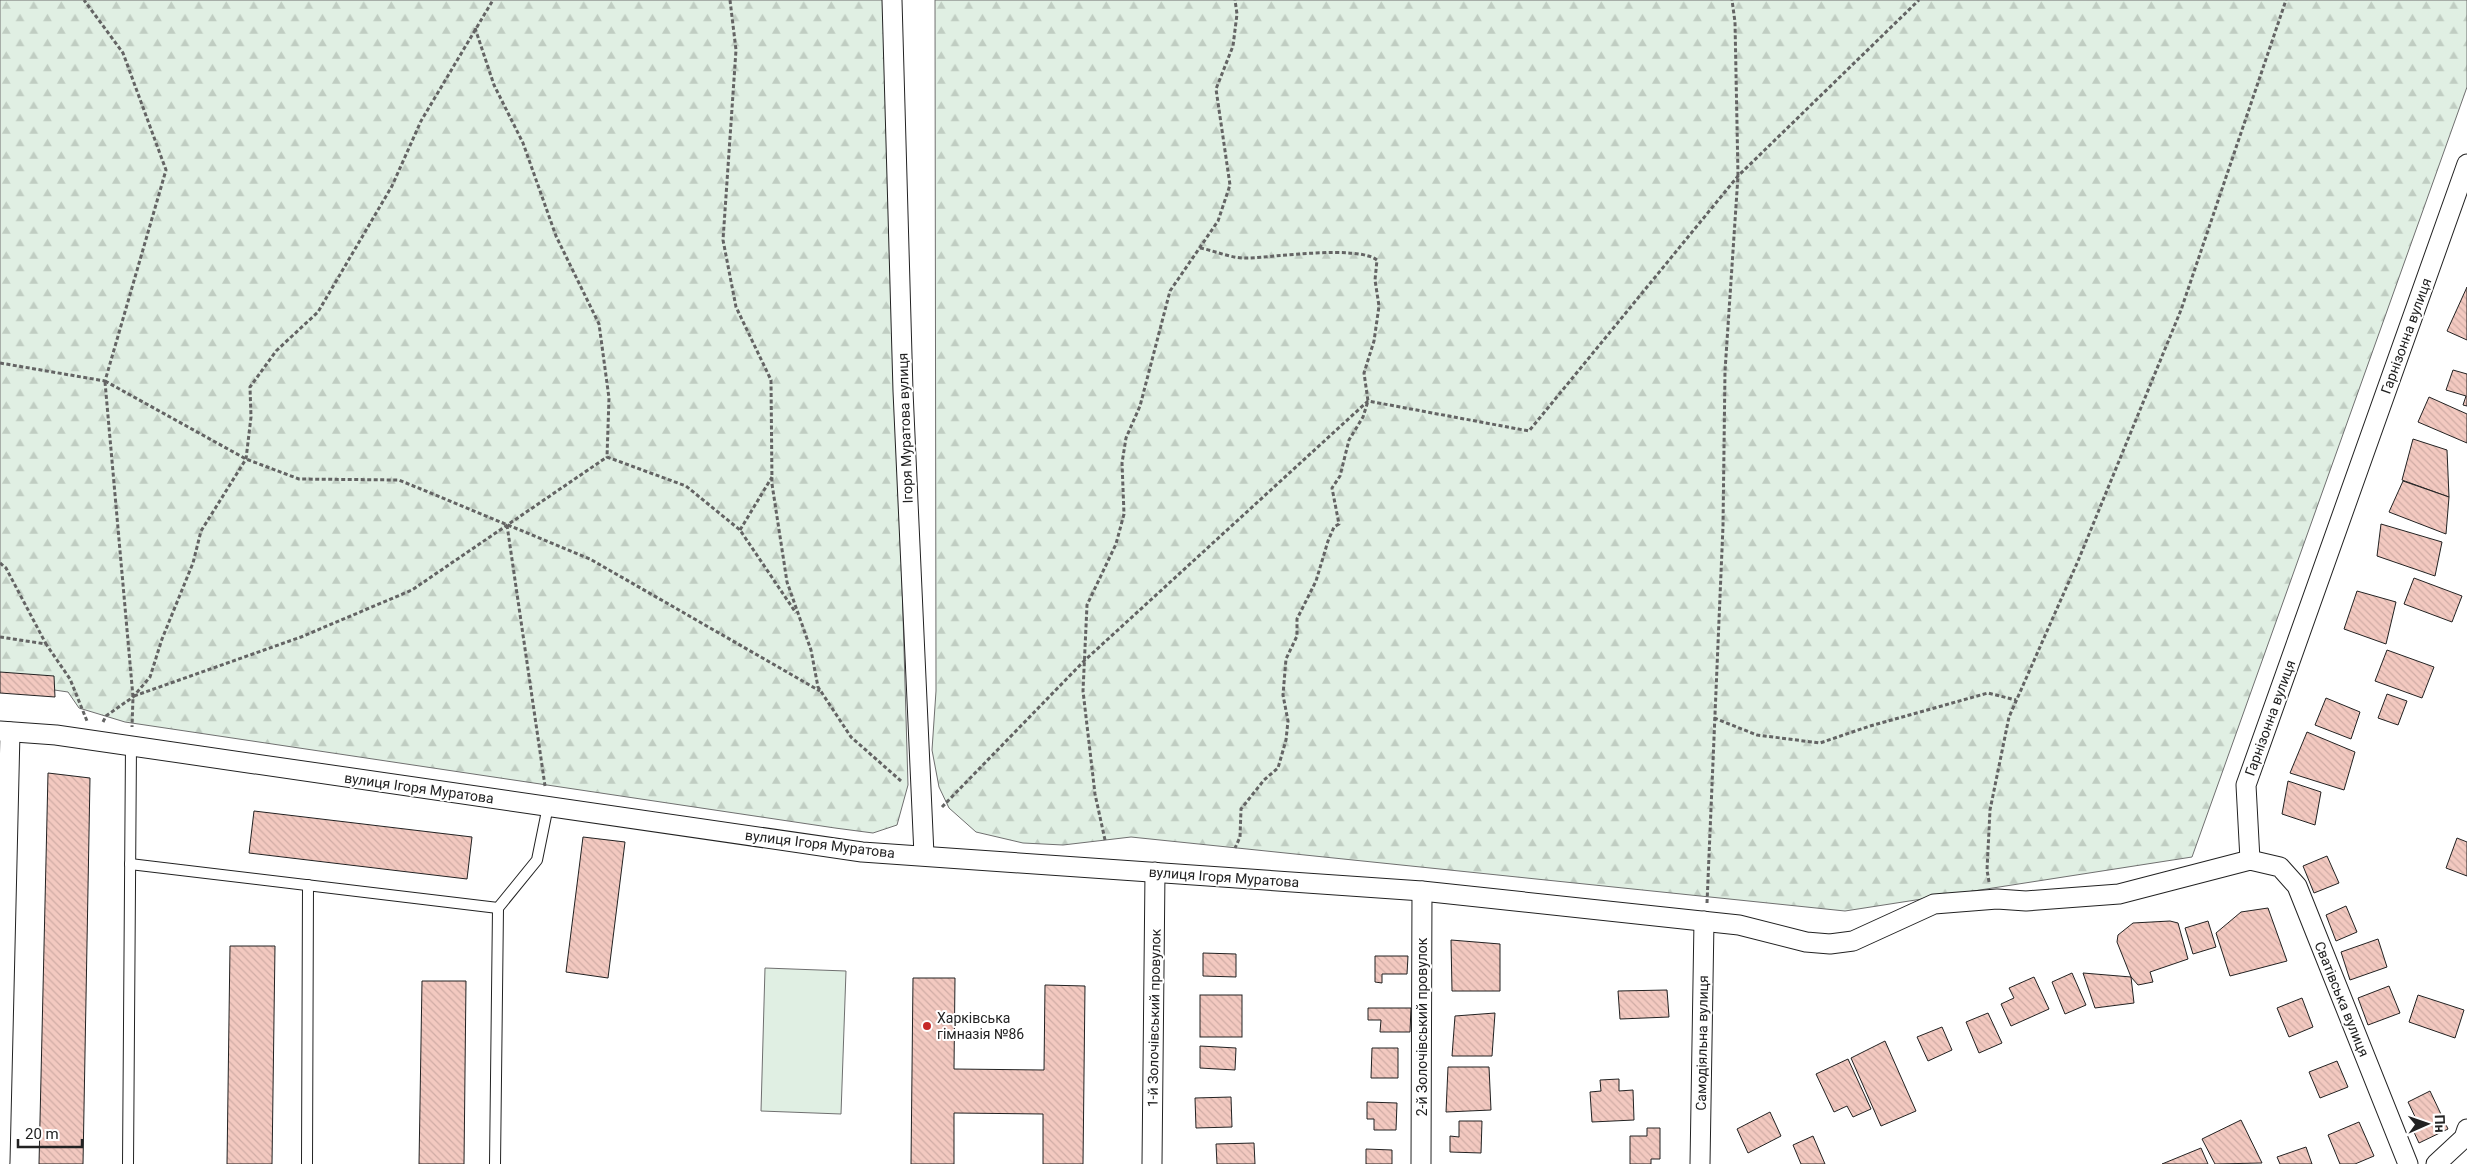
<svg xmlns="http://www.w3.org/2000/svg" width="2467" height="1164" font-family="Roboto,sans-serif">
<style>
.forest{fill:url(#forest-firs);stroke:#6f6f6f}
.garden{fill:#e0efe3;stroke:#6f6f6f}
.building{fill:url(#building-back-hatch);stroke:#222}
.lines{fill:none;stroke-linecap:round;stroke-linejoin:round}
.lane-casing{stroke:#222;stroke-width:12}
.street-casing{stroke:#222;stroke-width:21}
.path{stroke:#646464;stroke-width:3;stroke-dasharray:4 2.5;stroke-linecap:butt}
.lane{stroke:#fff;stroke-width:10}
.street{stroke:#fff;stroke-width:19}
.poi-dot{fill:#c62828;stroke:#fff;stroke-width:2}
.labels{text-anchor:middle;stroke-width:4;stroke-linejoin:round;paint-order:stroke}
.street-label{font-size:14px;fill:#222;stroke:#fff}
.poi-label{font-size:14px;fill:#222;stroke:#fff;text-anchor:start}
</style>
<defs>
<pattern id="forest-firs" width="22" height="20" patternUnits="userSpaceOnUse" patternTransform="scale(1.25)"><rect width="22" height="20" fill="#e0efe3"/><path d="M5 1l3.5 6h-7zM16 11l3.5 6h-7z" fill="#c0cdc2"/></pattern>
<pattern id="building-back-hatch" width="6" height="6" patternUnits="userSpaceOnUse" patternTransform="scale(1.25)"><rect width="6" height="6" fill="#f3c9c0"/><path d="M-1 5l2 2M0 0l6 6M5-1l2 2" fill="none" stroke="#d0aca5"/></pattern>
</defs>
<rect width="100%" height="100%" fill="#fff"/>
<g class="forest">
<path d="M0,0H885L908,785L897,825L873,833L835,828L125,722L79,708L68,692L0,682Z"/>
<path d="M935,0H2467V87L2192,857L1845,911L1131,837L1063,845L1023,843L976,832L949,808L939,787L932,750L936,691Z"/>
</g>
<path class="garden" d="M765,968L846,971L841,1114L761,1111Z"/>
<g class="building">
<path d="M2467,287V340L2447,331Z"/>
<path d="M2453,370L2467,374V406L2463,405L2466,396L2446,390Z"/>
<path d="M2429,397L2467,414V443L2418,422Z"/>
<path d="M2413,439L2447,450L2449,497L2402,480Z"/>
<path d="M2403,481L2449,497L2446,534L2389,512Z"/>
<path d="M2381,524L2442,542L2435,576L2377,556Z"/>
<path d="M2414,578L2462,596L2452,622L2404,604Z"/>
<path d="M2357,591L2396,602L2386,644L2344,629Z"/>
<path d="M2387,650L2434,667L2422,698L2375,681Z"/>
<path d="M0,672L54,676L55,697L0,693Z"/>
<path d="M2387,694L2407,701L2398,725L2378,718Z"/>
<path d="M2326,698L2360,712L2351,739L2315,725Z"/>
<path d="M2307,732L2355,752L2344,790L2290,773Z"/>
<path d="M48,773L90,778L83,1164H39Z"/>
<path d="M2288,781L2321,792L2315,825L2282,814Z"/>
<path d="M254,811L472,837L467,879L249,853Z"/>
<path d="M583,837L625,842L608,978L566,972Z"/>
<path d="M2457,838L2467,842V876L2446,868Z"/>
<path d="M2327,856L2339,883L2314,893L2303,866Z"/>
<path d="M2346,906L2357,932L2336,941L2326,915Z"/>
<path d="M2268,908L2287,961L2230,976L2216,933L2241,912Z"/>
<path d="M2170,921L2178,923L2188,959L2150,972L2153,982L2138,985L2131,977L2117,942L2118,935L2133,923Z"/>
<path d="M2208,921L2216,947L2193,954L2185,928Z"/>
<path d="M2378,939L2387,967L2350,980L2341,952Z"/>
<path d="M1451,940L1500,944V991H1452Z"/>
<path d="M230,946H275L272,1164H227Z"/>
<path d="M1203,953L1236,954V977L1203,976Z"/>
<path d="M1375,956H1408L1407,974H1382V983L1375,982Z"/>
<path d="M2072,973L2086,1005L2065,1014L2052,982Z"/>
<path d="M2083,973L2131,977L2134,1003L2095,1008Z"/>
<path d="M2034,977L2049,1009L2011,1026L2001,1004L2014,998L2009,988Z"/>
<path d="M913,978H955L954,1069L1044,1070L1045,985L1085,986L1083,1164H1043V1114L954,1113V1164H911Z"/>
<path d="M422,981H466L464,1164H419Z"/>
<path d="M2389,986L2400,1013L2368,1025L2358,998Z"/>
<path d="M1667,990L1669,1017L1620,1019L1618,991Z"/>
<rect x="1200" y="995" width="42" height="42"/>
<path d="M2418,995L2464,1010L2455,1038L2409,1022Z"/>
<path d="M2302,998L2313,1027L2289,1037L2277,1008Z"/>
<path d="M1368,1008H1411L1410,1032H1380L1381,1020H1368Z"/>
<path d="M1495,1013L1492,1056H1452L1455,1016Z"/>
<path d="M1988,1013L2002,1043L1979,1053L1966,1022Z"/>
<path d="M1942,1027L1952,1050L1928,1061L1917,1037Z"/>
<path d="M1885,1041L1916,1111L1881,1126L1851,1058Z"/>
<path d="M1200,1046L1236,1048L1235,1070L1200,1068Z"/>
<path d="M1372,1048H1398V1078H1371Z"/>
<path d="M1848,1059L1871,1109L1853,1117L1847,1106L1834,1112L1816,1074Z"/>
<path d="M2337,1061L2348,1087L2320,1098L2309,1072Z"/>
<path d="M1448,1067H1489L1491,1110L1446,1112Z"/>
<path d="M1619,1079V1091L1633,1090L1634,1120L1592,1122L1590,1092L1601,1091L1600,1080Z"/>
<path d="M2430,1091L2448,1129L2419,1143L2412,1128L2419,1125L2408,1102Z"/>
<path d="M1231,1097L1232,1127L1196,1128L1195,1098Z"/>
<path d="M1367,1102L1397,1103L1396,1130H1374V1119H1367Z"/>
<path d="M1770,1112L1781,1136L1748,1153L1737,1129Z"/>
<path d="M2241,1120L2262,1163L2215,1164L2202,1139Z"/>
<path d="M1459,1121H1482L1481,1153L1450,1152V1136L1459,1137Z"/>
<path d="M2359,1122L2374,1156L2355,1164H2340L2328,1135Z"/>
<path d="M1647,1128H1660V1159H1651V1164H1630V1136H1647Z"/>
<path d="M1813,1136L1825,1164H1801L1793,1145Z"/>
<path d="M1254,1143L1255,1164H1217L1216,1144Z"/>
<path d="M2306,1147L2312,1164H2280L2277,1157Z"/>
<path d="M2201,1148L2208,1164H2162Z"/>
<path d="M1366,1149L1392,1150V1164H1366Z"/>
</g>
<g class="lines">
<g class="lane-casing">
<g id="lane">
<path d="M130,864L498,908L537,860L548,806"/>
<path d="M128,1164L131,746"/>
<path d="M307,1164L308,885"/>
<path d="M495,1164L498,908"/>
</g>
</g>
<g class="street-casing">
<g id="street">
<path d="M892,0L903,391L924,855"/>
<path d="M0,731L56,735L862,852L1422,891L1739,925L1806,942L1830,944L1853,941L1934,904L1997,899L2026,901L2119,894L2250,860L2280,867L2297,886L2408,1164"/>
<path d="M2250,860L2246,785L2467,164"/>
<path d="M0,1162L10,732"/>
<path d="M1152,1164L1155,872"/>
<path d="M1421,1164L1422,891"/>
<path d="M1700,1164L1704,921"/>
<path d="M2436,1164L2464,1138L2467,1129"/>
</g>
</g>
<g class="path">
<path d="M730,0L736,50L723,240L736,307L771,380L772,484L787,582L811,650L818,687L851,737L901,781"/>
<path d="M475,28L494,85L523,143L556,236L599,324L609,398L607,457L686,486L740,530L796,613"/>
<path d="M1200,248C1216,251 1232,259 1248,258C1277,257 1357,245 1377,260L1375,280L1379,306L1374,341L1364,373L1368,401L1363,417L1349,440L1340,476L1332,488L1339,524L1334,527L1328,541L1316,581L1297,619V636L1286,659L1283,695L1288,721L1286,740L1278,768L1264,780L1241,809L1240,837L1235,848"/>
<path d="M0,363L105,381L166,170L123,53L84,0"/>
<path d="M105,381L246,459L299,479L399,480L590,559L820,691"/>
<path d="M105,382L133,697L132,727"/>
<path d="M507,525L545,786"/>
<path d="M740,530L772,477"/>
<path d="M0,563L6,568L46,644"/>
<path d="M0,637L46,644L70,679L87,721"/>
<path d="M134,696L301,637L412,590L607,457"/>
<path d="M1714,718L1757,735L1820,743L1870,726L1988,693L2016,700"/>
<path d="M103,722L106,716L133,697L150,677L162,639L193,563L201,531L246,459L251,417L250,387L276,351L318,312L392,186L421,121L493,0"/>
<path d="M942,807L1084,661L1368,401L1529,431L1738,176L1919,0"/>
<path d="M1105,840L1095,794L1083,691L1087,605L1116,544L1124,514L1122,463L1126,438L1140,406L1170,291L1218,221L1230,185L1216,89L1233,46L1237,14L1235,0"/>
<path d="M1989,882L1987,870L1990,810L2009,717L2078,561L2181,310L2286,0"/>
<path d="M1707,903L1723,526L1725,371L1738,176L1735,22L1732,0"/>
</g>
<use href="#lane" class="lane"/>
<use href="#street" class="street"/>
</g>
<circle class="poi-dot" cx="927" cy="1026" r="5"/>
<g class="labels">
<g class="street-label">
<text transform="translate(2406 336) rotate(-70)" y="5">Гарнізонна вулиця</text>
<text transform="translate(905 428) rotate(-92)" y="5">Ігоря Муратова вулиця</text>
<text transform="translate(2270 718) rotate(-70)" y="5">Гарнізонна вулиця</text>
<text transform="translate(419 788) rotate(8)" y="5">вулиця Ігоря Муратова</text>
<text transform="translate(820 844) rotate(7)" y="5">вулиця Ігоря Муратова</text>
<text transform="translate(1224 877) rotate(4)" y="5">вулиця Ігоря Муратова</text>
<text transform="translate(2342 999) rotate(68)" y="5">Сватівська вулиця</text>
<text transform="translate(1154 1018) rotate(-89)" y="5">1-й Золочівський провулок</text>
<text transform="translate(1422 1027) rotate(-90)" y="5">2-й Золочівський провулок</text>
<text transform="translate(1702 1043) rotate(-89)" y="5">Самодіяльна вулиця</text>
</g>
<g class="poi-label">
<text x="937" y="1023">Харківська<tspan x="937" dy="16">гімназія №86</tspan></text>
</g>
</g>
<g transform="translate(2427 1124) rotate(88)" stroke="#ffffff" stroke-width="4" paint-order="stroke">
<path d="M0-4L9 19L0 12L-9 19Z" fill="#222222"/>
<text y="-8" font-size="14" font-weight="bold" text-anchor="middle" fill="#222222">Пн</text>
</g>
<path d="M18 1139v8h64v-8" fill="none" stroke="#222222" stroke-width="2.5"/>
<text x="25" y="1139" font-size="15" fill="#222222" stroke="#ffffff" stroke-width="4" paint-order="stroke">20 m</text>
</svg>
